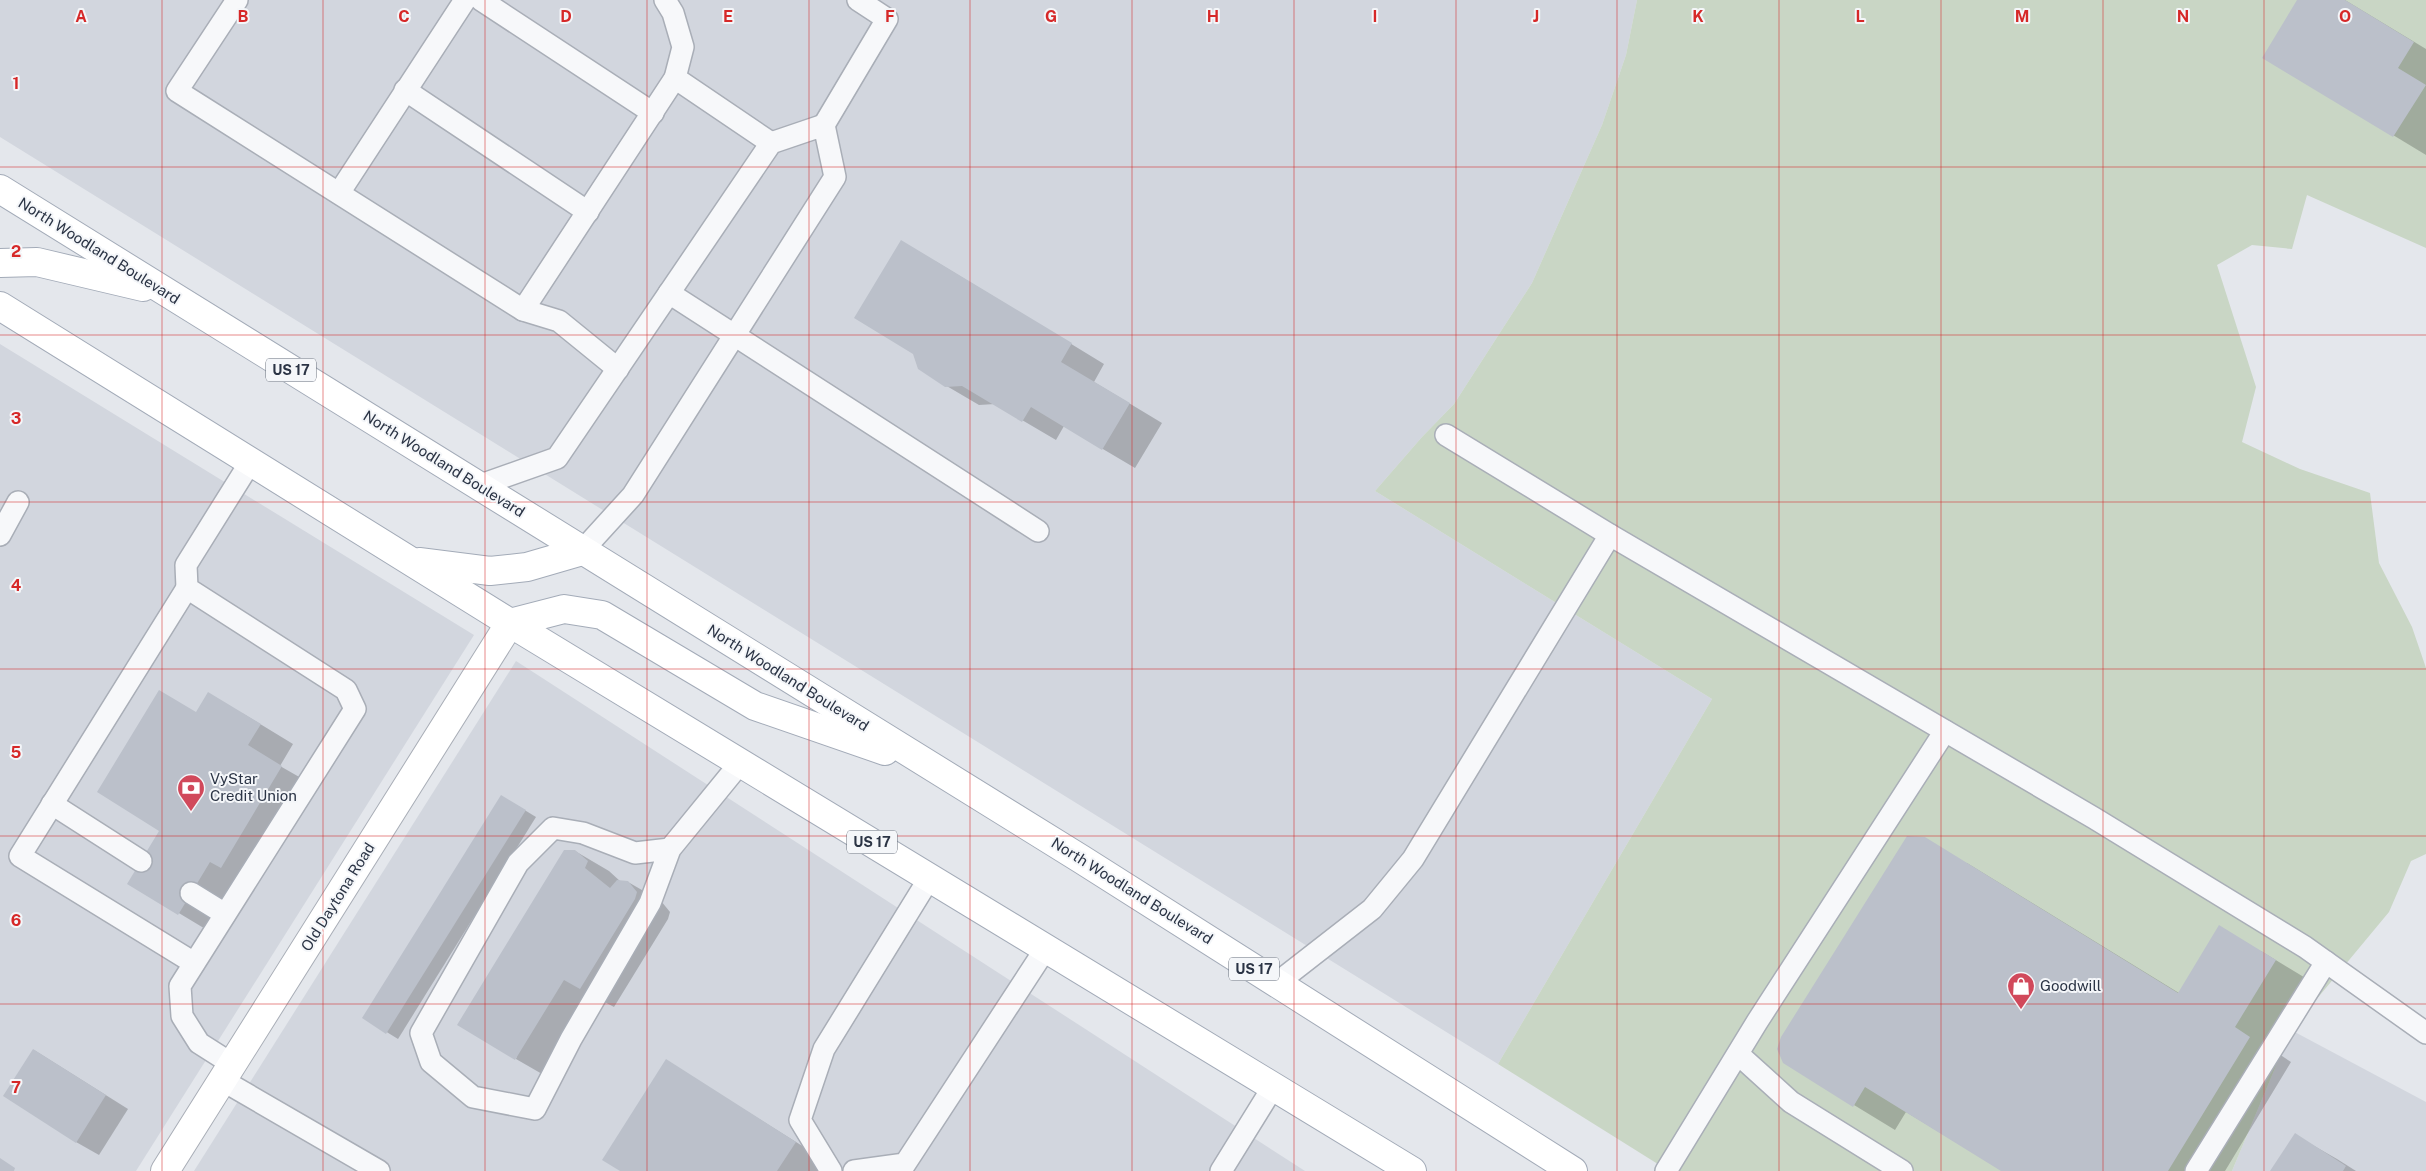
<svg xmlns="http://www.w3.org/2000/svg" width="2426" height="1171" font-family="'Public Sans',sans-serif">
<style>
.built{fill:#d2d6de}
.green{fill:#c9d6c5}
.shadow{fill:#0003}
.building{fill:#bbc0ca}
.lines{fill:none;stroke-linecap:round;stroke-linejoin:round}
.lane-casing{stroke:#a9aeb7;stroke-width:24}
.secondary-casing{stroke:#a9aeb7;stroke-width:30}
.primary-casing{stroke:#a3abb8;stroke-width:30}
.lane{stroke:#f7f8fa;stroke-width:21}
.secondary{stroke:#fff;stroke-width:28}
.primary{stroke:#fff;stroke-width:28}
.grid{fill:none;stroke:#d62828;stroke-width:1;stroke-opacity:0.55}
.labels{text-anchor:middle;stroke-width:4;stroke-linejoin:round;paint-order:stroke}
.shield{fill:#f4f6f9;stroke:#676e7b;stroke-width:1}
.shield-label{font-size:14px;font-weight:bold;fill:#2b3445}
.street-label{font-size:15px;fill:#2b3445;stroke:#f4f6f9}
.poi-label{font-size:15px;fill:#2b3445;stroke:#f4f6f9;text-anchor:start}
.grid-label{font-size:16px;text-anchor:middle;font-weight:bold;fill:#d62828;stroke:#f4f6f9;stroke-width:4;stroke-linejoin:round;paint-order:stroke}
</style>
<rect width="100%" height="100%" fill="#e4e7ec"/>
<g class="built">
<path d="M0,0H1637L1626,55L1602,125L1532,283L1454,404L1422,437L1375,491L1712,699L1498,1064L0,137Z"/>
<path d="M0,344L474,635L136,1171H0Z"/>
<path d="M516,661L1305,1171H194Z"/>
<path d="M2291,1030L2426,1102V1171H2232Z"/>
</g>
<path class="green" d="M1637,0H2426V248L2307,195L2292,249L2252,245L2217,265L2256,387L2242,442L2300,469L2370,493L2379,563L2412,627L2426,668V854L2411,861L2389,912L2291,1030L2232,1171H1669L1498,1064L1712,699L1375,491L1422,437L1454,404L1532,283L1602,125L1626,55Z"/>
<g class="shadow">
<path d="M2299,0H2345L2426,49V155L2264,57Z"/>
<path d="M935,261L1104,364L1094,382L1162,423L1135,468L1064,426L1056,440L995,404L979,405L945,385Z"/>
<path d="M197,713H242L293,744L280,766L315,786L212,933L129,883L161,830Z"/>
<path d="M513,803L536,817L398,1039L364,1018Z"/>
<path d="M575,851L609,871L621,882H628L661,901L670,912L668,919L614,1007L597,998L549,1078L516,1059Z"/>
<path d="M1967,863L2179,993L2261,951L2317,985L2276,1052L2291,1062L2225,1171H2004L1906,1112L1895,1130L1854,1105Z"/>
<path d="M34,1050L128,1109L99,1155L76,1142Z"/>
<path d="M666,1061L828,1162L823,1171H622Z"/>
<path d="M2295,1135L2337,1159L2356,1171H2272Z"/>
</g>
<g class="building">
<path d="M2297,0H2345L2414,42L2398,68L2426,85L2393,137L2262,58Z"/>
<path d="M901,240L1072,343L1061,362L1130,403L1102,450L1031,407L1022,422L962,386L945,387L918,369L913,354L854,318Z"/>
<path d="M159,690L196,712L208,692L261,724L248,745L282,766L221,868L210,862L178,915L127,884L159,831L97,792Z"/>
<path d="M501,795L526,810L386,1034L362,1018Z"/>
<path d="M1907,836L1925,837L2178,993L2219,925L2276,960L2235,1027L2250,1037L2168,1171H2001L1865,1087L1853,1107L1783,1063L1777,1049L1781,1037Z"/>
<path d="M564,850H575L588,861L585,868L610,888L617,880L628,881L637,892L635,899L580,989L564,980L515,1060L457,1025Z"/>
<path d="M33,1049L106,1095L76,1143L3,1096Z"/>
<path d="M666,1059L796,1142L777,1171H620L602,1160Z"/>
<path d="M2295,1133L2346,1166L2343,1171H2270Z"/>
<path d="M0,1158L15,1168L14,1171H0Z"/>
</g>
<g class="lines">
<g class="lane-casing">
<g id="lane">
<path d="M237,0L177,91L523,310L559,321L618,369"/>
<path d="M481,0L653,113"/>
<path d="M675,78L771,143"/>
<path d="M405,90L588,212"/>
<path d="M824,125L887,19L858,0"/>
<path d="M339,193L465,0"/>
<path d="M669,293L1038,531"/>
<path d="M523,310L675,78L683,47L673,13L665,0"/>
<path d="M1446,435L1610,535L2094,818L2305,947L2426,1033"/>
<path d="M478,486L557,458L771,143L824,125L835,177L633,495L582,551"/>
<path d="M0,535L18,502"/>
<path d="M187,588L20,856L194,963"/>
<path d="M52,804L141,861"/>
<path d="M670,849L635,853L583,833L553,828L518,863L421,1033L431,1062L473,1097L535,1109L571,1039L650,903L670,849L741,762"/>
<path d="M191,893L225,914"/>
<path d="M1277,983L1372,909L1413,859L1610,535"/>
<path d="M1738,1054L1791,1102L1902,1171"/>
<path d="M232,1064L199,1043L182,1016L180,986L355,709L346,690L187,588L186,565L251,461"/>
<path d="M222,1080L379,1171"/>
<path d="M831,1171L800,1120L824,1049L930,877"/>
<path d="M854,1171L905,1164L1046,948"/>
<path d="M1221,1171L1273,1087"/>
<path d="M1666,1171L1757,1022L1945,731"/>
<path d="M2196,1171L2326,962"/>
</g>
</g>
<g class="secondary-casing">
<path id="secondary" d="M165,1171L510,623"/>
</g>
<g class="primary-casing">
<g id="primary">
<path d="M0,189L1081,859L1573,1171"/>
<path d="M0,263L37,262L143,287"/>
<path d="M0,306L510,623L1412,1171"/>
<path d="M419,562L490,571L527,567L582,551"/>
<path d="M510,623L564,609L602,615L755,706L885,751"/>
</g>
</g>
<use href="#lane" class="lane"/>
<use href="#secondary" class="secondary"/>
<use href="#primary" class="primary"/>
</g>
<path class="grid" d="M162,0V1171M323,0V1171M485,0V1171M647,0V1171M809,0V1171M970,0V1171M1132,0V1171M1294,0V1171M1456,0V1171M1617,0V1171M1779,0V1171M1941,0V1171M2103,0V1171M2264,0V1171M0,167H2426M0,335H2426M0,502H2426M0,669H2426M0,836H2426M0,1004H2426"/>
<defs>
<g id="bank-pin" transform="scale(1.4375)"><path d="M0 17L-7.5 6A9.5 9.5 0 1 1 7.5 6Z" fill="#d1495b" stroke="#f4f6f9"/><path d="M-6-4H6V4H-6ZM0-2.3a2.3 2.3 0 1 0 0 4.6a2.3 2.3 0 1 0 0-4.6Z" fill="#fff"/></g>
<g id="shop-pin" transform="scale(1.4375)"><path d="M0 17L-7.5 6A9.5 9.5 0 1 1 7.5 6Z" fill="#d1495b" stroke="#f4f6f9"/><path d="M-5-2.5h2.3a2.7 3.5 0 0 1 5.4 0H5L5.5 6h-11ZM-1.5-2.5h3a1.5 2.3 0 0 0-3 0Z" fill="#fff"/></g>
</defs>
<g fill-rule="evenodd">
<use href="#bank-pin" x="191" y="788"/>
<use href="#shop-pin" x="2021" y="986"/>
</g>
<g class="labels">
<g class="shield">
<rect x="266" y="358.5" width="50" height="23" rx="4"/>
<rect x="847" y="830.5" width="50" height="23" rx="4"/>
<rect x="1229" y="957.5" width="50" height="23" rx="4"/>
</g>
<g class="shield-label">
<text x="291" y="375">US 17</text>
<text x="872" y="847">US 17</text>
<text x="1254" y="974">US 17</text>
</g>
<g class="street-label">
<text transform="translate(99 251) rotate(32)" y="5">North Woodland Boulevard</text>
<text transform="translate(444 464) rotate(32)" y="5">North Woodland Boulevard</text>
<text transform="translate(788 678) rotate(32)" y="5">North Woodland Boulevard</text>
<text transform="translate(1132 891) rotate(32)" y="5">North Woodland Boulevard</text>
<text transform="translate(338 897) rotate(-58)" y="5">Old Daytona Road</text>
</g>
<g class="poi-label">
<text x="210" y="784">VyStar<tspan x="210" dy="17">Credit Union</tspan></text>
<text x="2040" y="991">Goodwill</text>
</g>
</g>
<g class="grid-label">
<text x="81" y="22">A</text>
<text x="243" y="22">B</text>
<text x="404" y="22">C</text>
<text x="566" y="22">D</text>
<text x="728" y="22">E</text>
<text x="890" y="22">F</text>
<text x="1051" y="22">G</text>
<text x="1213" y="22">H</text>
<text x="1375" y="22">I</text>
<text x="1536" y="22">J</text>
<text x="1698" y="22">K</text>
<text x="1860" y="22">L</text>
<text x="2022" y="22">M</text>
<text x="2183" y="22">N</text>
<text x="2345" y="22">O</text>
<text x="16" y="89">1</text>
<text x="16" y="257">2</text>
<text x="16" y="424">3</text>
<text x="16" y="591">4</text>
<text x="16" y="758">5</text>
<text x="16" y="926">6</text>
<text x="16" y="1093">7</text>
</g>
</svg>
